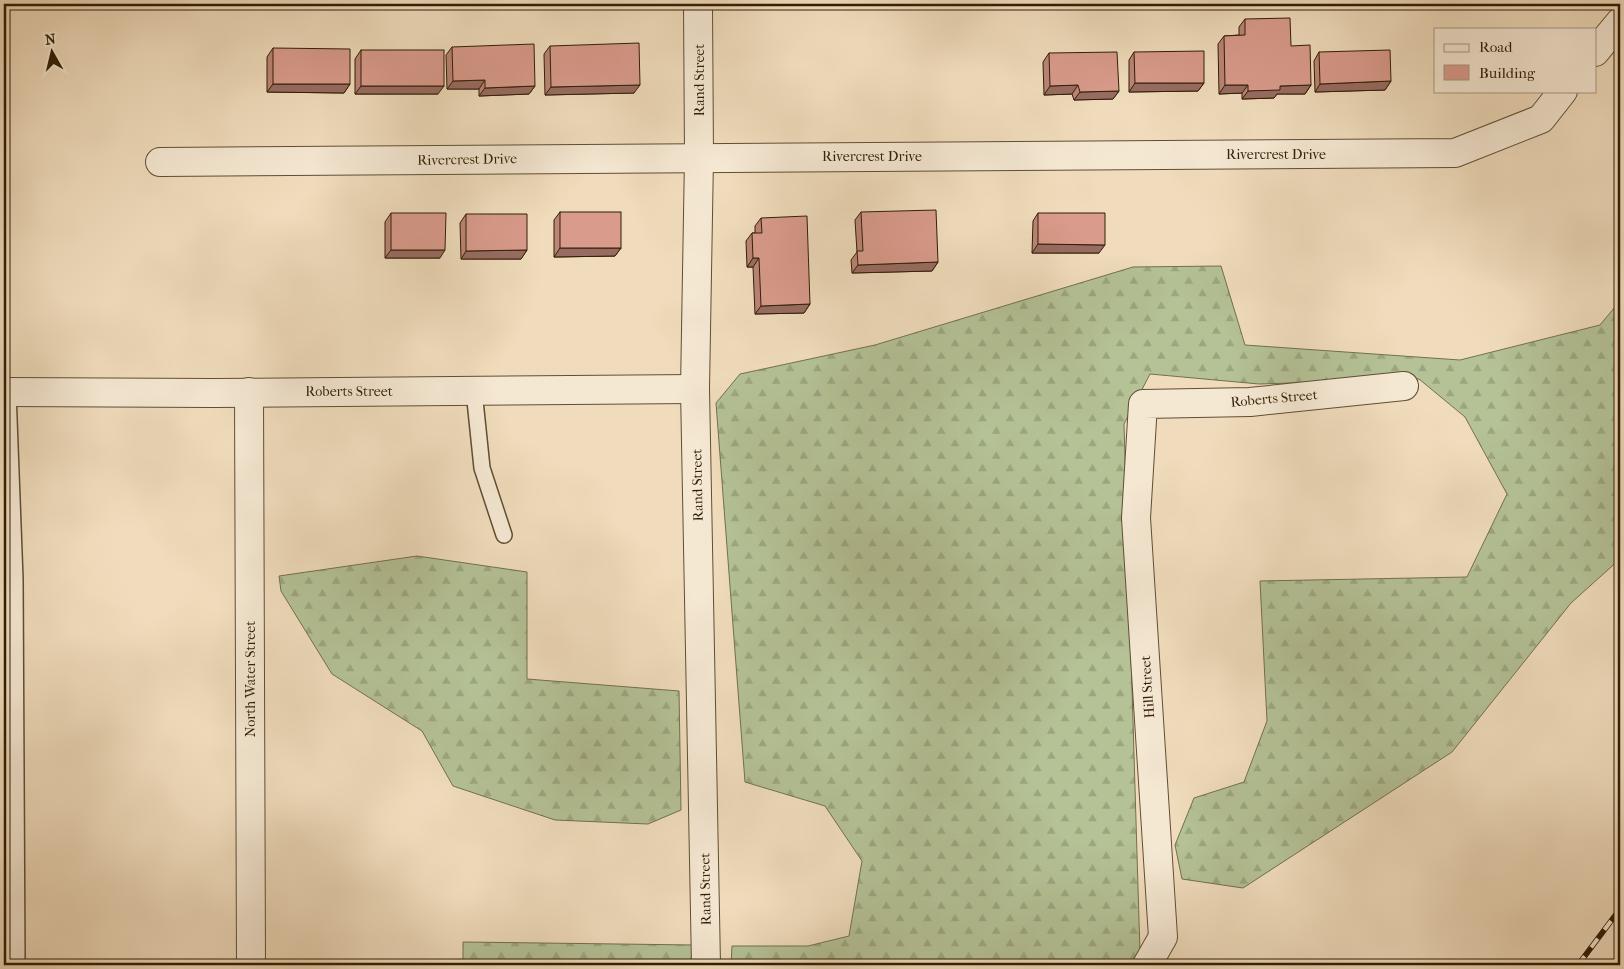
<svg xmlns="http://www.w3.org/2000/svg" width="1624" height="969" font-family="'IM FELL French Canon',serif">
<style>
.forest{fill:url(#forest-firs);stroke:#72704e}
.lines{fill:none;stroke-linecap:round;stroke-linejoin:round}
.service-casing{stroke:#604e33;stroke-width:18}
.minor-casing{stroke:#604e33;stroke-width:30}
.service{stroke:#f5e8d3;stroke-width:15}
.minor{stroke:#f5e8d3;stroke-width:28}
.rail-casing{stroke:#301e05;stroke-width:5.5}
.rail{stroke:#f5e8d3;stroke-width:4;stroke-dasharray:11;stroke-linecap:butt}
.wall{fill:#bb8578;stroke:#301e05}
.shaded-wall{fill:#986c62;stroke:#301e05}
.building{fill:#d99b8c;stroke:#301e05}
.labels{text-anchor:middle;stroke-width:4.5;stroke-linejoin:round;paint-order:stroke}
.street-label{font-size:14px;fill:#301e05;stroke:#f5e8d3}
</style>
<defs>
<pattern id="forest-firs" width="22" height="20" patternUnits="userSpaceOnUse" patternTransform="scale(1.25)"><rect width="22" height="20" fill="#b4c296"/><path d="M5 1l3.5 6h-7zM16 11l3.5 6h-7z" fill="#9ba680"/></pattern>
</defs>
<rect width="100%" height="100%" fill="#f0dcbc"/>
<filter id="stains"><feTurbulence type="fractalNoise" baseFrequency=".004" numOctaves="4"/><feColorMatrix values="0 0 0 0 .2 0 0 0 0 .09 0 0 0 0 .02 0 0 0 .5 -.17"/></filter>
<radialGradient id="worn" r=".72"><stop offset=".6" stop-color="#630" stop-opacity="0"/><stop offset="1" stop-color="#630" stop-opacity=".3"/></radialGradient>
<g class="forest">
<path d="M1221,266L1245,345L1460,360L1600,325L1620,301V559L1571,603L1452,752L1243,888L1182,879L1175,845L1194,798L1244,782L1267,721L1260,581L1467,577L1507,494L1465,417L1419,379L1259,384L1150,374L1124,424L1140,953L1131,965H731L732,946H808L849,936L862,861L825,806L745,782L716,403L740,374L875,345L1133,267Z"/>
<path d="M417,556L527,572V679L679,691L681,810L648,824L555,820L453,786L422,731L332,674L281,591L279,576Z"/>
<path d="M463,942L694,945L693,965H463Z"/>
</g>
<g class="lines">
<g class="service-casing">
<g id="service">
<path d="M474,391L482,468L504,535"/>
<path d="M8,392L15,579L17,965"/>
</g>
</g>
<g class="minor-casing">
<g id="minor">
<path d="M698,4L699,157L695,389L706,965"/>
<path d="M1595,52L1620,22"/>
<path d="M160,162L1455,153L1541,119L1563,91"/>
<path d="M4,392L213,393L695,389"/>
<path d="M249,392L251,965"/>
<path d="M1147,965L1163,937L1136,518L1143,404L1250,402L1404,386"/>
</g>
</g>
<use href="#service" class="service"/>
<use href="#minor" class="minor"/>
<g class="rail-casing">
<path id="rail" d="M1578,965L1620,909"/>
</g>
<use href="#rail" class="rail"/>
</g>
<g class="wall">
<path d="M1245,19L1291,46L1311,85L1305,94H1277L1274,98L1242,99V93L1219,94L1218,44L1224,36L1239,35V27Z"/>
<path d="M550,46L634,93L545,95L544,54Z"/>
<path d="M452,47L535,86L529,94L479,96V89H447L446,55Z"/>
<path d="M273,48L350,84L344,93L267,92V57Z"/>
<path d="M361,50L438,94H355V59Z"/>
<path d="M1134,52L1204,83L1198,91L1129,92V60Z"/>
<path d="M1319,52L1391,81L1385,90L1315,92L1314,61Z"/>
<path d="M1049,53L1119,91L1113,99L1074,100L1072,94L1044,95L1043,62Z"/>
<path d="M560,212L621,248L615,256L554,257V220Z"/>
<path d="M861,212L938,262L932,271L852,273L851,260L857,252L855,220Z"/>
<path d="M391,213L440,258H385V222Z"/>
<path d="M1038,213L1099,253H1032L1033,221Z"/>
<path d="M466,214L527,250L521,259H461L460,223Z"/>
<path d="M761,218L810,304L804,313L755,314L753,267H747L746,241L752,233H755V226Z"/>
</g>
<g class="shaded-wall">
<path d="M485,80L479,89H447L453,81Z"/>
<path d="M1391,81L1385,90L1315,92L1320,84Z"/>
<path d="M1135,83H1204L1198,91L1129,92Z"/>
<path d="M273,84H350L344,93L267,92Z"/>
<path d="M640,85L634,93L545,95L551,87Z"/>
<path d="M1078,85L1072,94L1044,95L1050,86Z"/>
<path d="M1225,85H1248L1242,93L1219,94Z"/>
<path d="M1311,85L1305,94H1277L1274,98L1242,99L1248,91L1280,86Z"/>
<path d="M361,86H444L438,94H355Z"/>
<path d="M535,86L529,94L479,96L485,88Z"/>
<path d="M1119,91L1113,99L1074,100L1080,92Z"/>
<path d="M1038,244L1105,245L1099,253H1032Z"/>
<path d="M560,248H621L615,256L554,257Z"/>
<path d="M391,250H445L440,258H385Z"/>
<path d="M527,250L521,259H461L466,251Z"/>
<path d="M753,258H759L753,267H747Z"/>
<path d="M938,262L932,271L852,273L858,265Z"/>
<path d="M810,304L804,313L755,314L761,306Z"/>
</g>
<g class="building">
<path d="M1290,18L1291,46L1310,45L1311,85L1280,86V90L1248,91V85H1225L1224,36L1245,35V19Z"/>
<path d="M639,43L640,85L551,87L550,46Z"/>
<path d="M534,44L535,86L485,88V80L453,81L452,47Z"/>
<path d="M273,48L350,49V84H273Z"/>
<rect x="361" y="50" width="83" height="36"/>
<path d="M1390,50L1391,81L1320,84L1319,52Z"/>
<path d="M1204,51V83H1135L1134,52Z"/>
<path d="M1117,52L1119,91L1080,92L1078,85L1050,86L1049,53Z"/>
<path d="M936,210L938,262L858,265L857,251H863L861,212Z"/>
<rect x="560" y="212" width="61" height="36"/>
<path d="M391,213H446L445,250H391Z"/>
<path d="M1038,213H1105V245L1038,244Z"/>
<path d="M466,214H527V250L466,251Z"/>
<path d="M807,216L810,304L761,306L759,258H753L752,233H762L761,218Z"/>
</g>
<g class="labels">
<g class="street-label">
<text transform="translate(699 80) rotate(-90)" y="5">Rand Street</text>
<text x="1276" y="159">Rivercrest Drive</text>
<text x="872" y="161">Rivercrest Drive</text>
<text transform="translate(467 159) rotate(-1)" y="5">Rivercrest Drive</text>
<text x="349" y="396">Roberts Street</text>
<text transform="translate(1274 398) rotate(-5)" y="5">Roberts Street</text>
<text transform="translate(697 485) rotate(-91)" y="5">Rand Street</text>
<text transform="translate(250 679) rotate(-90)" y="5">North Water Street</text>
<text transform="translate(1147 687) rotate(-94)" y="5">Hill Street</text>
<text transform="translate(705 889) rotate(-91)" y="5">Rand Street</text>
</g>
</g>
<rect width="1624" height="969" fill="none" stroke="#f0dcbc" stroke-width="20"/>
<rect x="5" y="5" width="1614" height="959" fill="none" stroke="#301e05" stroke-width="2.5"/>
<rect x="10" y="10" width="1604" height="949" fill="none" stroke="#301e05"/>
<rect x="1434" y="28" width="162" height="65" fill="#f5e8d3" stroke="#a69781"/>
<rect x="1444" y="44" width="25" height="8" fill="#f5e8d3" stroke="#a69781"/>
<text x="1479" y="52" font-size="15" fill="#301e05">Road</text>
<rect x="1444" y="65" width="25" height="15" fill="#d99b8c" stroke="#a69781"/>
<text x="1479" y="78" font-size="15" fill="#301e05">Building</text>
<g transform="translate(52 52) rotate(352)" stroke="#f5e8d3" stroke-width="4" paint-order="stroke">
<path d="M0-4L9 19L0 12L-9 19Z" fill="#301e05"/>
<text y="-8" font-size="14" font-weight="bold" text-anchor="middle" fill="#301e05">N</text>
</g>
<rect width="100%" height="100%" filter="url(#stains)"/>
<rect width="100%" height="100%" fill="url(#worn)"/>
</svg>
